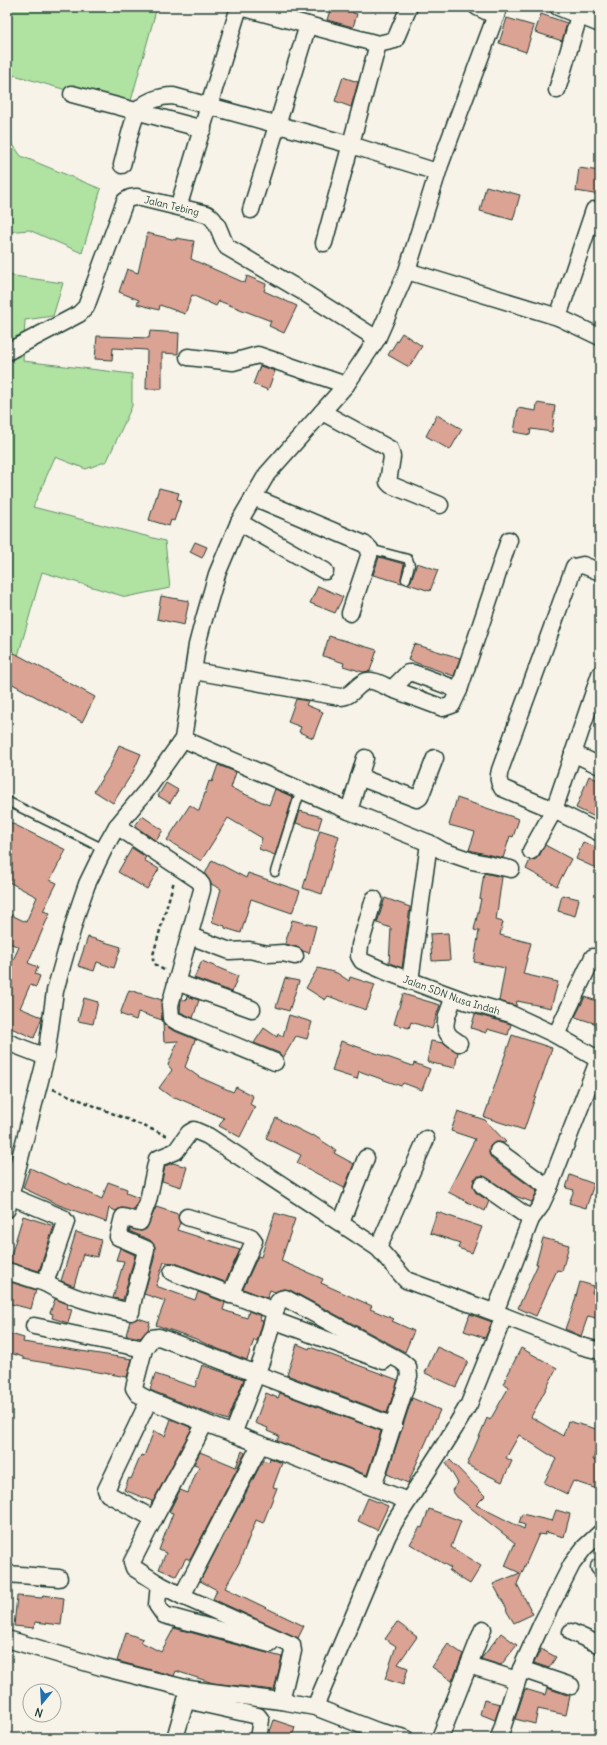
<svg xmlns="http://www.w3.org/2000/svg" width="607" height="1745" font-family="Delius,sans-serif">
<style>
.green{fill:#b0e2a2;stroke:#68906b}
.building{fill:#dba394;stroke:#1f3d34}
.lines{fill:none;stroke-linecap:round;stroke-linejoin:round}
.lane-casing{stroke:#1f3d34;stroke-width:11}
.street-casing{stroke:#1f3d34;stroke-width:19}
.path{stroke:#1f3d34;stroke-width:2.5;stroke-dasharray:4 3;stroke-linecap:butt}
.lane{stroke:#f7f3e8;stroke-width:8}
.street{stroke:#f7f3e8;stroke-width:16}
.labels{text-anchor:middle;stroke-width:4;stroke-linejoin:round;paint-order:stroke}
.street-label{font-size:10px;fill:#1f3d34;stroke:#f7f3e8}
</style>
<rect width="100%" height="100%" fill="#f7f3e8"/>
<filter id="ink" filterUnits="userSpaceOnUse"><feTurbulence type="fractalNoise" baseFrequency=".025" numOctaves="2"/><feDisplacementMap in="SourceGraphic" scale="8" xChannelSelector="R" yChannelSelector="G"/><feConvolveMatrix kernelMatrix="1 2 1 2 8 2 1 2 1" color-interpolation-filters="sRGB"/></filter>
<g filter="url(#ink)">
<g class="green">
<path d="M7,7H157L129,108L14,75L7,96Z"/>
<path d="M7,136L21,156L101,189L82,253L29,230L7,232Z"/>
<path d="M7,275L63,283L53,316L25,320L23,361L132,374V406L107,461L86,469L55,457L33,507L165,541L170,588L126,597L42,572L16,663L7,658Z"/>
</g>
<g class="building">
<path d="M331,7H354L353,13L357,14L353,27L327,20Z"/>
<path d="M541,14L567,23L562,41L535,32Z"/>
<path d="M507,18L534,26L526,52L499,43Z"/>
<path d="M343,77L358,82L351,107L335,101Z"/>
<path d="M579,168L600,171V195L576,191Z"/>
<path d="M486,186L520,195L513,220L480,211Z"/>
<path d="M147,233L176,240V238L194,241L191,259L245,283L247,276L266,284L264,291L297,306L284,333L269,326L271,321L219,301L216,306L192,295L185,314L160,305L159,310L137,304L139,300L119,292L127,269L138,273Z"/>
<path d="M150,331L179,333L178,354L162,353V389H146L147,350L113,348L112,360L95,359L97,336L149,338Z"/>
<path d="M402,333L422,346L409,367L388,355Z"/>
<path d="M260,366L275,371L268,390L253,384Z"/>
<path d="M537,403L555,406L552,432L531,429L530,435L514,432L518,408L536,411Z"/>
<path d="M437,415L462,429L450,450L426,436Z"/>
<path d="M159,488L179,493L177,499L181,500L174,521L171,520L169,526L149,520Z"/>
<path d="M195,542L207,547L202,558L190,552Z"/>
<path d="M379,557L404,564L401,578L402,583L373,575Z"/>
<path d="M417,563L438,570L430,591L408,584L411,581Z"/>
<path d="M318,586L343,597L335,613L310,603Z"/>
<path d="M161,596L189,601L184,625L157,619Z"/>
<path d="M329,636L377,650L370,671L363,672L343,666L344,663L323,656Z"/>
<path d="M414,644L460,658L454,676L408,660Z"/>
<path d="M7,649L95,697L82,722L7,681Z"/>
<path d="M296,699L308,701L306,705L323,712L313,738L299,732L301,727L288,722Z"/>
<path d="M119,745L141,754L133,772L113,803L94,791L111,764Z"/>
<path d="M218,765L236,772L231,788L269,805L275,789L293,797L275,855L259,849L262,838L228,818L201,861L167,840L190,805L199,811L209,781L212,782Z"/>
<path d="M589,776L600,781V806L595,817L576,808Z"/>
<path d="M166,783L178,790L170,803L158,796Z"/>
<path d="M457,798L519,819L513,837L510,836L503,858L469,850L475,832L449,825Z"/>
<path d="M300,811L322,817L318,830L296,823Z"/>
<path d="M142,816L163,830L156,841L135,826Z"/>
<path d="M7,821L66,850L50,880L57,883L43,911L50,913L28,963L38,967L35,974L40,976L36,987L30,985L20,1008L42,1017L34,1038L11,1028L7,1033V973L19,947L7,942V913L26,922L37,897L7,881Z"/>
<path d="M320,830L339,836L322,894L303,888Z"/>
<path d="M583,842L600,849V870L576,859Z"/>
<path d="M545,845L571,859L557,886L526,869L530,860L535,859L539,856Z"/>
<path d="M132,848L146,857L144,860L159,869L147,889L118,872Z"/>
<path d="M212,860L246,878L248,873L300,891L292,913L251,899L241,933L225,928V926L212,922L221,889L211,884L205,874Z"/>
<path d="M484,873L502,877L496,920L503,922L500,935L531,943L523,974L558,982L551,1008L517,1001L516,1006L499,1001L505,968L474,962L479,931L474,930L481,899H480Z"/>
<path d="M562,895L579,899L575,916L558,911Z"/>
<path d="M385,898L410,907L402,968L389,963L391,928L377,923Z"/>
<path d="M292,920L316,926L309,953L303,951L297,947L285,944Z"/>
<path d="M448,933L450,960L432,961L430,934Z"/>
<path d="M88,937L121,947L114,968L97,962L94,971L78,966Z"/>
<path d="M202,961L238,976L232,992L194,978Z"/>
<path d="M318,968L337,973L349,981L350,977L375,985L366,1010L328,996L325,1000L306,988Z"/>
<path d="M285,978L299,981L289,1011L276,1007Z"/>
<path d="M129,990L162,1000V1020L138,1012L136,1020L120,1014Z"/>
<path d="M403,994L440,1005L432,1029L411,1022L409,1028L394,1024Z"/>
<path d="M187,996L199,1000L193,1018L180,1012L181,999L186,1001Z"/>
<path d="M585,997L600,1002V1017L597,1024L575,1017Z"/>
<path d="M84,998L98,1002L93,1024L78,1021Z"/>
<path d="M475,1014L511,1024L508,1035L487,1029L486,1033L471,1028Z"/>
<path d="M289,1015L312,1022L307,1039L296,1036L283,1058L279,1053L254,1043L264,1028L277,1037L278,1034L283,1036Z"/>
<path d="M163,1023L172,1030L197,1040H195L185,1067L199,1077L233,1092L236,1087L253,1096L250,1104L255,1107L240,1137L219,1126L224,1118L175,1097L174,1099L159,1088L172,1070L168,1065L178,1041L164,1042Z"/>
<path d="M512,1035L552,1048L524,1130L484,1117Z"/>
<path d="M341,1041L413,1066L414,1063L430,1069L422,1090L403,1083L401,1086L359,1071L357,1079L332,1071Z"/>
<path d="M431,1041L444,1043L458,1052L455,1068L427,1062Z"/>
<path d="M458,1111L485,1120L506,1142L504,1143L499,1142L494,1143L490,1146L489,1154L492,1159L537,1191L532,1202L515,1196L483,1176H478L474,1179L473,1185L476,1193L489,1201L485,1211L448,1192L475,1139L451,1131Z"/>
<path d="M276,1118L312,1136L313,1135L336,1150L334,1153L354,1164L344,1188L297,1163L301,1155L266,1138Z"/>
<path d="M173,1163L187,1167L181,1187L162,1181L165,1166Z"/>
<path d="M30,1168L67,1185L68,1183L102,1199L108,1182L127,1189L126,1193L139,1198L134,1210L121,1208L116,1211L109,1208L106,1222L59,1205L23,1188Z"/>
<path d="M570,1175L594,1184L586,1208L569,1203L574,1190L566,1188Z"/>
<path d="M156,1207L178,1214L180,1223L177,1230L240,1250L225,1282L175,1263L164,1262L156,1286L195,1300L198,1292L224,1302L225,1303L223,1310L247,1318L249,1311L261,1316L260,1320L263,1321L257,1341L254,1340L247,1360L208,1345L196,1339L156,1325L165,1301L144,1294L154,1259L155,1246L150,1240L129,1231L130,1229L142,1231L146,1229Z"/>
<path d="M437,1212L482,1227L472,1253L458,1248L460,1243L430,1233Z"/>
<path d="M275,1213L295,1219L281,1261L323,1279L321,1283L372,1306L370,1309L394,1319L392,1321L414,1331L405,1352L290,1290L283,1289L275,1292L270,1290L267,1298L243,1289L258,1256L261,1257Z"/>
<path d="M23,1216L54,1226L39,1271L9,1262Z"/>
<path d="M76,1232L101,1240L97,1257L83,1254L74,1286L61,1281Z"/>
<path d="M543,1238L569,1245L562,1271L557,1270L536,1316L518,1308L538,1264H536Z"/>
<path d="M120,1248L135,1255L123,1300L113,1298L124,1261L116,1260Z"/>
<path d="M7,1281L36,1290L31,1309L7,1303Z"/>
<path d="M580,1282L594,1286L592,1293L600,1295V1319L588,1316L581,1336L565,1329L573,1307Z"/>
<path d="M55,1299L68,1304L67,1308L72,1309L68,1323L52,1318L53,1314L50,1313Z"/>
<path d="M470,1314L492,1322L485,1338L464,1331Z"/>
<path d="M138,1318L150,1322L148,1330L140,1338L126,1335L130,1321Z"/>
<path d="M7,1333L24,1338L23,1342L132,1359L127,1377L23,1359V1357L7,1352Z"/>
<path d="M297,1344L309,1349L310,1347L398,1380L387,1413L287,1375Z"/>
<path d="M437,1347L468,1361L456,1387L425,1373Z"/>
<path d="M521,1348L557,1368L531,1417L563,1436L568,1421L600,1430V1435L593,1460L600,1462V1490L573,1481L567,1494L544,1483L556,1459L519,1435L506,1458L512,1461L502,1482L467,1465L487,1418L490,1420L509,1387L503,1384Z"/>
<path d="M202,1365L244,1379L228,1420L202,1411L150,1390L155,1374L195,1387Z"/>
<path d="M266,1393L278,1398L280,1393L381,1431L367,1475L277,1441L279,1436L267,1431L268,1428L255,1423Z"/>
<path d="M412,1398L440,1410L408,1483L387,1474Z"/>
<path d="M171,1419L192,1428L151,1505L152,1501L124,1490L129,1478L131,1479L141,1455L144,1456L154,1431L165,1436Z"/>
<path d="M242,1451L245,1453L190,1560L186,1558L176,1576L159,1569L166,1553L159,1550L173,1513L169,1512L180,1490L188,1493L199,1466L194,1464L200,1452L236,1467Z"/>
<path d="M270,1458L282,1463L273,1487L277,1488L263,1523L256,1520L240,1561L225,1588L304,1626L298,1638L213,1599L217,1590L200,1581L263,1460L269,1462Z"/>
<path d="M450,1460L485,1496L476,1505L524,1529L525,1525L519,1523L522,1514L552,1521L556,1510L570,1514L564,1537L546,1532L545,1535L539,1534L517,1584L533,1614L514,1623L506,1610L507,1609L493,1584L520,1573L505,1566L515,1543L457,1497L452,1490L458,1483L446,1463Z"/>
<path d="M368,1498L388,1506L377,1530L358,1521Z"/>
<path d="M429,1509L461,1521L451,1547L481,1566L470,1584L449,1571L451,1568L410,1544L420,1527L422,1528Z"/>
<path d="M43,1595L64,1598L61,1625L35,1622L34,1628L14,1626L17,1596L42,1598Z"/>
<path d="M397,1622L417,1637L398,1664L408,1668L403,1685L385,1679L396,1646L385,1639Z"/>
<path d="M174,1628L282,1657L274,1690L213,1683L176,1671L174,1676L117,1661L126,1633L143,1639L141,1642L161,1652Z"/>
<path d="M501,1633L517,1645L501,1665L481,1659Z"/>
<path d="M448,1644L463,1654L452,1681L432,1667Z"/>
<path d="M541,1649L556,1657L549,1668L534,1663Z"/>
<path d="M547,1688L570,1696L566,1715L538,1709L535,1724L515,1719L525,1689L545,1695Z"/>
<path d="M484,1700L500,1704L495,1720L480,1714Z"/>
<path d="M274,1720L295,1727L292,1738H280L269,1734Z"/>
</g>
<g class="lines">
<g class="lane-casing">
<g id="lane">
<path d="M370,549L408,559L410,565L406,579"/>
<path d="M7,801L104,849"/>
<path d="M275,872L301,789"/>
</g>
</g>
<g class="street-casing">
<g id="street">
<path d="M241,7L378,44"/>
<path d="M477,7L496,16"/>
<path d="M558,7L600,24"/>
<path d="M557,90L579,16"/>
<path d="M72,94L203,129"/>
<path d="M122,165C126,151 131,124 137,113C143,101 161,96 173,96L351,145L437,172"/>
<path d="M181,198L239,7"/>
<path d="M251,210L308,25"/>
<path d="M324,243L378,44L395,40L409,7"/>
<path d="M407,271L558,317L600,337"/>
<path d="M558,317L594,210"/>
<path id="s1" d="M7,352L79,314L86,307L125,201L130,198L137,197L207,214C220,222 219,235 227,247L300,290L377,339"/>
<path d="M188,357L233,362L258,355L346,385"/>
<path d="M322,412L390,449L392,457L388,482L391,485L440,505"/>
<path d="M253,497L364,544L370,549L369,556L350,613"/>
<path d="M239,522L325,571"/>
<path d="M600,572L583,565L574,567L500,770C498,778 498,782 502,788L554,810L600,833"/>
<path d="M194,671L340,697C353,697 356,684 367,681C374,679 386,687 392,689L408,673H413L459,690"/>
<path d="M392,689L443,708L452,705L459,690L509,540"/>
<path d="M183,739L349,811L429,843L443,851L472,861L511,869"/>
<path d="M573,753L600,766"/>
<path d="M359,777L417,799L420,797L435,758"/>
<path d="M349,811L365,758"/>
<path d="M117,826L198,880L202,885V890L170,1005L171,1018L176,1021L275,1062"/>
<path d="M531,851L554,810L600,674"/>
<path id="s2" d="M374,899L360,945L359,956L362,961L387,972L465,1001L511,1014L556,1035L599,1060"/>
<path d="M190,936L230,951L249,950L268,954L283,953L295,956"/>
<path d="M410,981L429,843"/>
<path d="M176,982L252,1009"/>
<path d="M454,997C451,1006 442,1023 447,1032C449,1037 455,1040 459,1043"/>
<path d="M556,1035L593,957"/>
<path d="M7,1042L46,1057"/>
<path d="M498,1151L549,1188"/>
<path d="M482,1185L531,1219"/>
<path d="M7,1209L46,1057L55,991L77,913L87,884L104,849L117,826L147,790L183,739L197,645L202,626L217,574L239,522L267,474L346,385L377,339L407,271L440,165L499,7"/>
<path d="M187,1217L246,1235L251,1237L254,1241L230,1295"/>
<path d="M341,1223L366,1158"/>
<path d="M378,1248L426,1139"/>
<path d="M7,1271L45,1283L66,1222L63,1218L10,1196"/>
<path d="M172,1272L275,1311"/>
<path d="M45,1283C72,1299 101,1305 131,1312C134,1291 142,1271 146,1249L118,1237L123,1217L140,1222L148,1201L157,1159L176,1151L189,1133L194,1130L208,1136L378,1248L406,1280L504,1316"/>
<path d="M495,1312L531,1219L540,1207L549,1188L600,1056"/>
<path d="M273,1320L384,1361"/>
<path d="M34,1326L144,1349"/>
<path d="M394,1426L159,1337L152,1338L144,1349L134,1388L138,1394L149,1400L205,1423L408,1501"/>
<path d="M233,1434L262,1359L278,1302L281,1299L285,1298L401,1361L408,1367L409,1376L373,1487"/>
<path d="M154,1519L205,1423"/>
<path d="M599,1567L600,1568"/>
<path d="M7,1574L59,1578"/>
<path d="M159,1584L157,1605L164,1615L270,1644"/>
<path d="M182,1596L260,1445"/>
<path d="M571,1632L600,1645"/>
<path d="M7,1639L101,1667L189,1689L281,1701L293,1651L292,1645L182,1596L159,1584L134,1568L132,1562L154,1519L108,1494L106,1490L149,1400"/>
<path d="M469,1665L517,1680"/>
<path d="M521,1669L571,1686"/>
<path d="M186,1700L258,1716L261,1720L258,1738"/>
<path d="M281,1701L315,1707"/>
<path d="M175,1738L189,1690"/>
<path d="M405,1738L377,1731L315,1707L387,1537L394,1523L448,1439L469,1404L504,1316L581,1346L600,1351"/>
<path d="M440,1738L483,1629"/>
<path d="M499,1738L521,1669L542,1623L572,1564L584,1548L600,1533"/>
</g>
</g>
<g class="path">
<path d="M164,970C157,966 152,964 153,955L174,881"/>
<path d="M53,1089L168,1136"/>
</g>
<use href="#lane" class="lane"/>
<use href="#street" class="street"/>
</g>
</g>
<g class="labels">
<g class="street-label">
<text dy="4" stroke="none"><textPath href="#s1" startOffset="253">Jalan Tebing</textPath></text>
<text dy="4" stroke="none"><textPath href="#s2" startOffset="161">Jalan SDN Nusa Indah</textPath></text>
</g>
</g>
<rect width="607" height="1745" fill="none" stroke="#f7f3e8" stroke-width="24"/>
<rect x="12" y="12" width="583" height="1721" fill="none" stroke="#1f3d34" stroke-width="1.5" filter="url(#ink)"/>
<g transform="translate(42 1703) rotate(198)"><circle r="19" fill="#f7f3e8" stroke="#a1aaa0"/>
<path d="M0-3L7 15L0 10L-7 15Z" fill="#1f6fb2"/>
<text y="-6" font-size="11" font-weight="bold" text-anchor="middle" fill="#1f3d34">N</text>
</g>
</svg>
